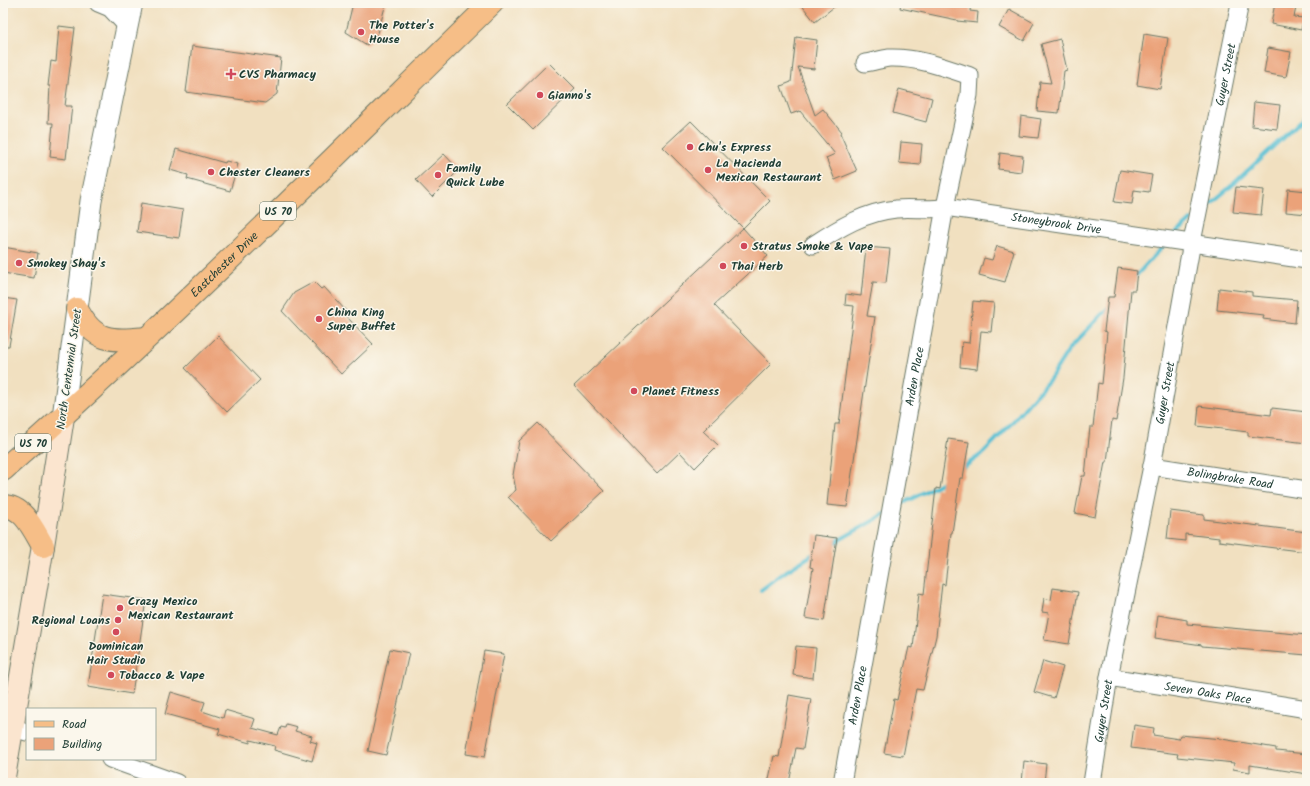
<svg xmlns="http://www.w3.org/2000/svg" width="1310" height="786" font-family="Kalam,sans-serif">
<style>
.lines{fill:none;stroke-linecap:round;stroke-linejoin:round}
.stream{stroke:#55bed2;stroke-width:4}
.building{fill:#eba279}
.minor-casing{stroke:#687665;stroke-width:19}
.tertiary-casing{stroke:#687665;stroke-width:23}
.secondary-casing{stroke:#687665;stroke-width:24}
.primary-casing{stroke:#687665;stroke-width:24}
.minor{stroke:#fff;stroke-width:17}
.tertiary{stroke:#fff;stroke-width:21}
.secondary{stroke:#fbe5cf;stroke-width:22}
.primary{stroke:#f6be87;stroke-width:22}
.poi-dot{fill:#d1495b;stroke:#fbf7ec;stroke-width:1.5}
.labels{text-anchor:middle;stroke-width:3;stroke-linejoin:round;paint-order:stroke}
.shield{fill:#fbf7ec;stroke:#61756b;stroke-width:1}
.shield-label{font-size:11px;font-weight:bold;fill:#1f3d34}
.poi-label{font-size:12px;font-weight:bold;fill:#1f3d34;stroke:#fbf7ec;text-anchor:start}
.street-label{font-size:12px;fill:#1f3d34;stroke:#fbf7ec}
</style>
<rect width="100%" height="100%" fill="#fbf7ec"/>
<filter id="ink" filterUnits="userSpaceOnUse"><feTurbulence type="fractalNoise" baseFrequency=".025" numOctaves="2"/><feDisplacementMap in="SourceGraphic" scale="8" xChannelSelector="R" yChannelSelector="G"/><feConvolveMatrix kernelMatrix="1 2 1 2 8 2 1 2 1" color-interpolation-filters="sRGB"/></filter>
<filter id="wash" filterUnits="userSpaceOnUse"><feTurbulence type="fractalNoise" baseFrequency=".012" numOctaves="4" result="noise"/><feDisplacementMap in="SourceGraphic" scale="16" xChannelSelector="R" yChannelSelector="G"/><feGaussianBlur stdDeviation="0.9" result="paint"/><feColorMatrix in="noise" values="0 0 0 0 0 0 0 0 0 0 0 0 0 0 0 0 0 1.4 0 .05"/><feComposite in="paint" operator="in"/></filter>
<g filter="url(#wash)">
<rect width="100%" height="100%" fill="#f1e0c0"/>
<g class="lines">
<g class="stream">
<path d="M1205,208L1228,189L1307,115"/>
<path d="M1173,236L1191,220"/>
<path d="M1134,278L1166,243"/>
<path d="M961,469L982,454L1008,427L1050,379L1069,349L1110,306"/>
<path d="M896,507L945,481"/>
<path d="M832,544L885,514"/>
<path d="M761,590L785,572L815,553"/>
</g>
</g>
<g id="blocks">
<g class="building">
<path d="M353,3H386L378,33L367,45L346,32Z"/>
<path d="M800,3H839L815,22Z"/>
<path d="M901,3H971L970,11L978,12L977,23L957,21V20L900,8Z"/>
<path d="M1275,3H1297L1294,17L1304,18L1301,30L1271,24Z"/>
<path d="M1009,9L1034,23L1024,41L999,27Z"/>
<path d="M59,26L75,28L65,106H72L66,159L50,157L53,123H48L50,86H48L51,61L56,62Z"/>
<path d="M1144,34L1168,38L1160,89L1137,85Z"/>
<path d="M796,37L817,40L814,69L798,67L815,115L823,109L842,132L840,133L857,171L835,180L826,158L835,154L800,111L791,114L781,86L791,82Z"/>
<path d="M1060,39L1067,70L1064,71L1059,113L1037,111L1040,82L1051,83L1041,44Z"/>
<path d="M192,46L281,58L277,94L265,103L186,92Z"/>
<path d="M1268,48L1291,52L1286,77L1264,73Z"/>
<path d="M549,63L575,89L533,130L507,104Z"/>
<path d="M899,89L932,98L926,122L893,113Z"/>
<path d="M1254,102L1280,105L1277,129L1252,126Z"/>
<path d="M1021,116L1041,119L1038,138L1019,136Z"/>
<path d="M691,121L770,201L743,228L663,147Z"/>
<path d="M901,142L922,144L920,165L899,163Z"/>
<path d="M176,149L225,163L226,161L238,164L230,191L187,179L188,175L170,170Z"/>
<path d="M1000,153L1023,156L1021,172L998,169Z"/>
<path d="M444,154L459,170L432,197L416,180Z"/>
<path d="M1120,170L1152,175L1149,192L1134,190L1132,204L1114,202Z"/>
<path d="M1236,187L1264,190L1261,215L1233,212Z"/>
<path d="M1288,189L1307,191V214L1286,212Z"/>
<path d="M141,203L183,210L179,238L137,232Z"/>
<path d="M743,228L768,256L714,305L771,364L703,431L718,445L695,468L680,452L657,474L574,386Z"/>
<path d="M997,246L1014,251L1005,282L979,275L984,258L992,260Z"/>
<path d="M3,247L38,253L34,278L3,273Z"/>
<path d="M866,247L890,249L886,283L873,282L867,316L875,317L847,507L827,505L835,424H839L854,306L845,305L846,294L861,296Z"/>
<path d="M1118,268L1137,271L1135,290H1131L1123,378L1116,421L1112,420L1107,462H1105L1095,517L1075,513L1082,476H1085L1090,427H1093L1098,383L1102,384L1107,332L1104,331L1108,297H1114Z"/>
<path d="M314,282L321,289L324,287L347,312L345,315L373,344L341,374L282,311L294,293Z"/>
<path d="M1219,288L1252,292V296L1297,300L1295,323L1263,319L1264,315L1217,310Z"/>
<path d="M3,298L17,300L9,346H3Z"/>
<path d="M973,301L994,303L991,332L981,331L977,369L960,367L962,342L969,343Z"/>
<path d="M218,336L260,380L227,412L185,368Z"/>
<path d="M1199,406L1271,415L1272,408L1307,412V443L1248,436V432L1197,426Z"/>
<path d="M538,423L604,491L551,541L508,497L516,490L513,475L519,441Z"/>
<path d="M948,439L969,442L963,478H960L952,533H951L945,585L942,584L936,636L923,690L916,689L903,756L884,753L894,699L897,700L909,647L913,648L919,593L924,594L936,488L940,489Z"/>
<path d="M1170,511L1204,515V519L1307,532V552L1219,541V538L1185,534V541L1167,539Z"/>
<path d="M814,535L837,538L824,621L805,618L813,568L810,567Z"/>
<path d="M1053,588L1078,592L1069,644L1044,640L1049,613L1042,612L1044,598L1051,600Z"/>
<path d="M102,594L146,600L132,694L88,687Z"/>
<path d="M1158,615L1187,620V624L1307,635V655L1202,646V645L1155,638Z"/>
<path d="M796,646L816,648L813,678L793,675Z"/>
<path d="M390,649L409,653L386,755L368,751Z"/>
<path d="M484,651L504,654L485,757L466,754Z"/>
<path d="M1043,661L1063,667L1054,698L1034,692Z"/>
<path d="M171,692L205,702L202,711L223,718L225,710L255,719L252,728L278,735L281,727L285,728L286,724L297,727L295,731L312,736L310,741L317,743L312,761L274,750L275,746L250,740V743L218,734L220,729L165,714Z"/>
<path d="M789,695L811,699L803,749L796,748L789,783H768L774,756L779,757Z"/>
<path d="M1134,725L1154,728L1153,735L1179,739L1180,735L1222,739L1276,748V751L1307,754V774L1250,765V772L1233,769L1234,763L1177,757L1178,754L1131,748Z"/>
<path d="M1024,761L1046,764L1044,783H1022Z"/>
</g>
</g>
</g>
<g filter="url(#ink)">
<use href="#blocks" fill-opacity="0" stroke="#687665" stroke-width="1"/>
<g class="lines">
<g class="minor-casing">
<g id="minor">
<path d="M98,3L110,8L127,26"/>
<path id="s1" d="M813,245C839,228 865,212 896,209C912,207 929,211 945,207L1307,260"/>
<path id="s2" d="M1152,466L1307,490"/>
<path id="s3" d="M1109,677L1307,709"/>
<path d="M13,728L27,732"/>
<path d="M110,759L177,783"/>
<path id="s4" d="M842,783L945,207L969,95L970,76C944,67 917,57 889,58C881,59 873,62 865,63"/>
<path id="s5" d="M1092,783L1109,677L1152,466L1192,242L1240,3"/>
</g>
</g>
<g class="tertiary-casing">
<path id="tertiary" d="M63,417L91,201L132,3"/>
</g>
<g class="secondary-casing">
<path id="secondary" d="M3,783L43,546L63,417"/>
</g>
<g class="primary-casing">
<g id="primary">
<path d="M77,309C94,343 112,341 146,338"/>
<path id="s6" d="M3,470C172,320 331,160 492,3"/>
<path d="M3,506C24,506 34,531 43,546"/>
</g>
</g>
<use href="#minor" class="minor"/>
<use href="#tertiary" class="tertiary"/>
<use href="#secondary" class="secondary"/>
<use href="#primary" class="primary"/>
</g>
</g>
<g class="poi-dot">
<circle cx="361" cy="32" r="4"/>
<path d="M229 68h4v4h4v4h-4v4h-4v-4h-4v-4h4z"/>
<circle cx="540" cy="95" r="4"/>
<circle cx="690" cy="147" r="4"/>
<circle cx="708" cy="170" r="4"/>
<circle cx="211" cy="172" r="4"/>
<circle cx="438" cy="175" r="4"/>
<circle cx="744" cy="246" r="4"/>
<circle cx="19" cy="263" r="4"/>
<circle cx="723" cy="266" r="4"/>
<circle cx="319" cy="319" r="4"/>
<circle cx="634" cy="391" r="4"/>
<circle cx="120" cy="608" r="4"/>
<circle cx="118" cy="620" r="4"/>
<circle cx="116" cy="632" r="4"/>
<circle cx="111" cy="675" r="4"/>
</g>
<g class="labels">
<g class="shield">
<rect x="260" y="202" width="36" height="18" rx="3"/>
<rect x="15" y="434" width="36" height="18" rx="3"/>
</g>
<g class="shield-label">
<text x="278" y="215">US 70</text>
<text x="33" y="447">US 70</text>
</g>
<g class="poi-label">
<text x="369" y="29">The Potter's<tspan x="369" dy="14">House</tspan></text>
<text x="239" y="78">CVS Pharmacy</text>
<text x="548" y="99">Gianno's</text>
<text x="698" y="151">Chu's Express</text>
<text x="716" y="167">La Hacienda<tspan x="716" dy="14">Mexican Restaurant</tspan></text>
<text x="446" y="172">Family<tspan x="446" dy="14">Quick Lube</tspan></text>
<text x="219" y="176">Chester Cleaners</text>
<text x="752" y="250">Stratus Smoke &amp; Vape</text>
<text x="27" y="267">Smokey Shay's</text>
<text x="731" y="270">Thai Herb</text>
<text x="327" y="316">China King<tspan x="327" dy="14">Super Buffet</tspan></text>
<text x="642" y="395">Planet Fitness</text>
<text x="128" y="605">Crazy Mexico<tspan x="128" dy="14">Mexican Restaurant</tspan></text>
<text x="110" y="624" text-anchor="end">Regional Loans</text>
<text x="116" y="650" text-anchor="middle">Dominican<tspan x="116" dy="14">Hair Studio</tspan></text>
<text x="119" y="679">Tobacco &amp; Vape</text>
</g>
<g class="street-label">
<text dy="4" stroke="none"><textPath href="#s5" startOffset="721">Guyer Street</textPath></text>
<text dy="4" stroke="none"><textPath href="#s1" startOffset="253">Stoneybrook Drive</textPath></text>
<text dy="4" stroke="none"><textPath href="#s6" startOffset="302">Eastchester Drive</textPath></text>
<text transform="translate(69 369) rotate(-82)" y="4">North Centennial Street</text>
<text dy="4" stroke="none"><textPath href="#s4" startOffset="413">Arden Place</textPath></text>
<text dy="4" stroke="none"><textPath href="#s5" startOffset="397">Guyer Street</textPath></text>
<text dy="4" stroke="none"><textPath href="#s2" startOffset="79">Bolingbroke Road</textPath></text>
<text dy="4" stroke="none"><textPath href="#s3" startOffset="100">Seven Oaks Place</textPath></text>
<text dy="4" stroke="none"><textPath href="#s4" startOffset="89">Arden Place</textPath></text>
<text dy="4" stroke="none"><textPath href="#s5" startOffset="73">Guyer Street</textPath></text>
</g>
</g>
<rect width="1310" height="786" fill="none" stroke="#fbf7ec" stroke-width="16"/>
<rect x="26" y="708" width="130" height="52" fill="#fbf7ec" stroke="#a3ada2"/>
<rect x="34" y="721" width="20" height="6" fill="#f6be87" stroke="#a3ada2"/>
<text x="62" y="728" font-size="12" fill="#1f3d34">Road</text>
<rect x="34" y="738" width="20" height="12" fill="#eba279" stroke="#a3ada2"/>
<text x="62" y="748" font-size="12" fill="#1f3d34">Building</text>
</svg>
